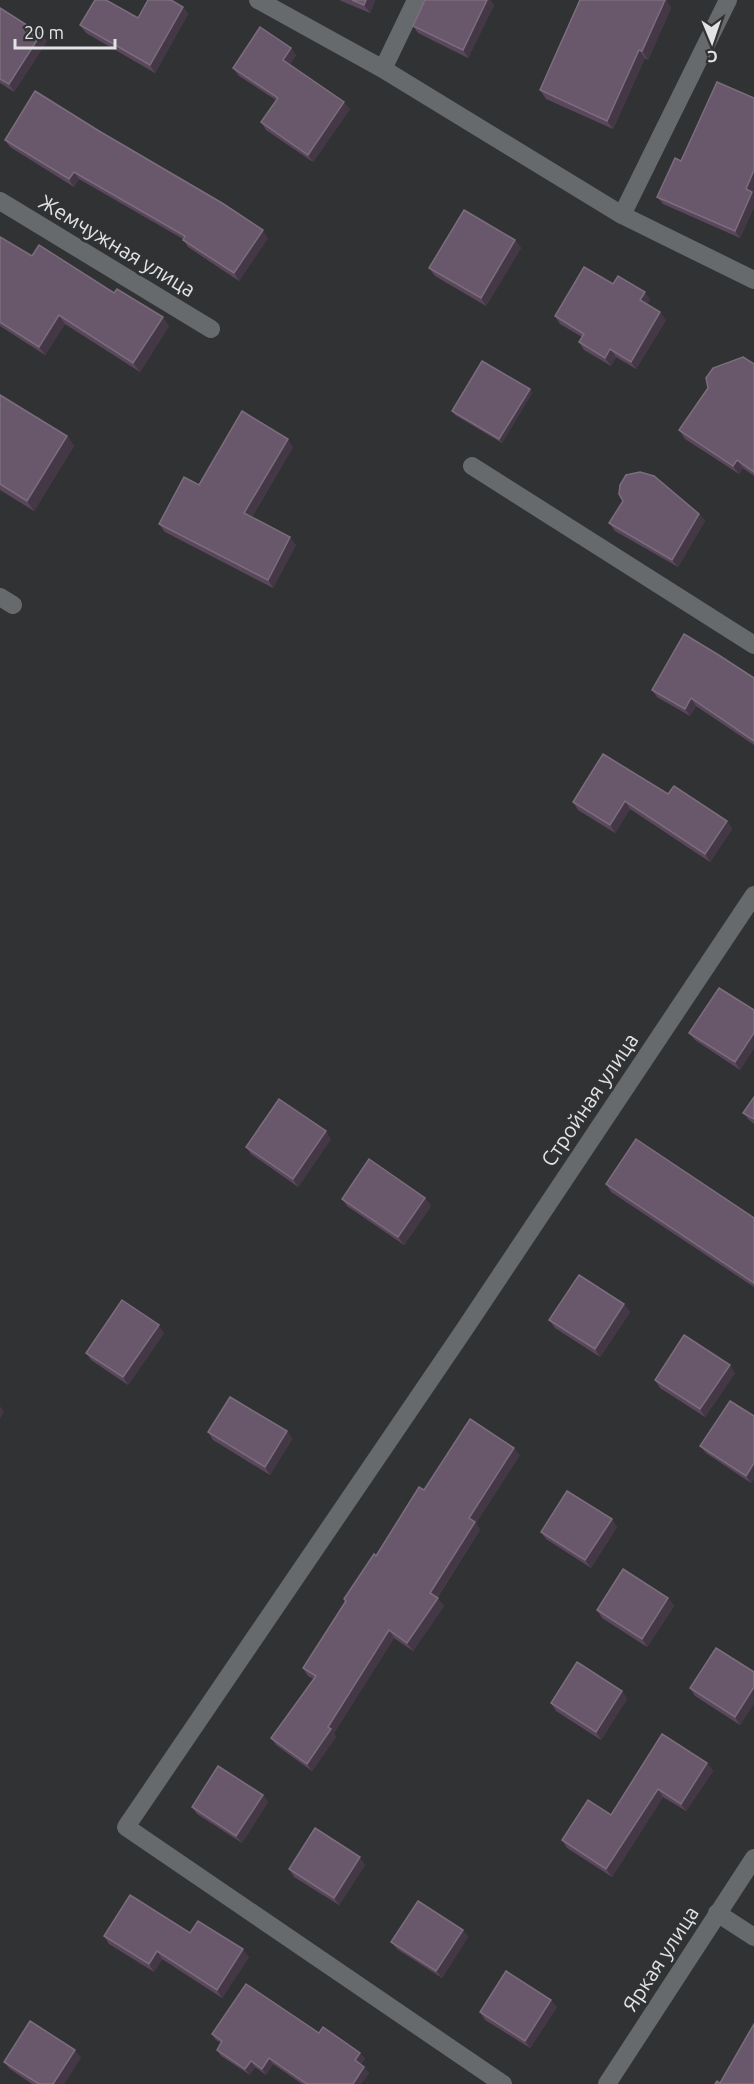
<svg xmlns="http://www.w3.org/2000/svg" width="754" height="2084" font-family="Ubuntu,sans-serif">
<style>
.lines{fill:none;stroke-linecap:round;stroke-linejoin:round}
.minor{stroke:#676a6c;stroke-width:18}
.wall{fill:#5b475c}
.shaded-wall{fill:#443746}
.building{fill:#69586b;stroke:#7c6d7e;stroke-width:1.5}
.labels{text-anchor:middle;stroke-width:6;stroke-linejoin:round;paint-order:stroke}
.street-label{font-size:21px;fill:#e1e3e4;stroke:#303234}
</style>
<rect width="100%" height="100%" fill="#303234"/>
<g class="lines">
<g class="minor">
<path d="M258,0L383,69L622,215L754,280"/>
<path d="M383,69L416,0"/>
<path d="M0,201L211,329"/>
<path d="M622,215L728,0"/>
<path d="M472,466L754,645"/>
<path d="M0,597L13,605"/>
<path d="M717,1913L754,1937"/>
<path d="M503,2084L126,1827L464,1330L754,895"/>
<path d="M607,2084L754,1858"/>
</g>
</g>
<g class="wall">
<path d="M339,0H375L370,13Z"/>
<path d="M425,0H490L494,5L468,58L418,33L413,26Z"/>
<path d="M667,2L671,8L648,60L645,58L613,129L546,99L540,90Z"/>
<path d="M183,7L188,14L155,73L86,33L80,25L138,18Z"/>
<path d="M0,8L47,41L14,92L0,83Z"/>
<path d="M291,48L296,55L290,64L350,109L313,162L266,130L261,122L276,100L239,76L233,68Z"/>
<path d="M754,98V190L753,193L754,194V207L740,238L663,204L657,197L681,161Z"/>
<path d="M5,140L268,238L239,281L188,247L183,239L79,179L74,187L10,147Z"/>
<path d="M0,237L32,256L114,293L169,326L140,372L65,324L45,355L0,326Z"/>
<path d="M515,240L521,248L486,306L435,276L429,268Z"/>
<path d="M613,284L650,299L647,304L666,320L636,369L616,357L611,366L584,350L579,342L582,337L560,324L555,316Z"/>
<path d="M754,364V476L743,468L739,474L685,439L679,430Z"/>
<path d="M530,389L532,393L502,443L455,415L452,411Z"/>
<path d="M0,395L67,436L74,446L34,511L0,490Z"/>
<path d="M293,447L252,517L296,545L273,588L165,532L159,524L199,485Z"/>
<path d="M699,514L705,521L678,567L615,531L609,523Z"/>
<path d="M754,678V745L696,706L690,716L657,697L652,690Z"/>
<path d="M668,794L727,821L732,829L710,862L630,809L615,833L578,810L573,802Z"/>
<path d="M754,1010V1048L740,1070L695,1040L689,1033Z"/>
<path d="M754,1097V1124L749,1120L743,1113Z"/>
<path d="M331,1139L298,1187L251,1154L246,1147Z"/>
<path d="M606,1184L754,1218V1287L611,1192Z"/>
<path d="M425,1198L431,1206L404,1245L347,1206L342,1199Z"/>
<path d="M624,1304L630,1312L600,1357L555,1328L549,1320Z"/>
<path d="M164,1333L128,1385L91,1360L86,1353Z"/>
<path d="M735,1373L705,1417L660,1388L655,1380Z"/>
<path d="M754,1416V1478L751,1483L706,1453L700,1446Z"/>
<path d="M287,1431L292,1439L270,1475L213,1440L208,1432Z"/>
<path d="M520,1455L476,1523L480,1530L437,1598L444,1606L413,1651L394,1638L334,1733L336,1737L312,1771L276,1745L271,1738L314,1679L308,1676L303,1668L345,1602L344,1599L424,1490Z"/>
<path d="M617,1527L591,1568L546,1539L541,1532Z"/>
<path d="M668,1598L674,1606L647,1647L602,1618L597,1610Z"/>
<path d="M754,1672V1703L740,1725L695,1696L690,1688Z"/>
<path d="M622,1691L627,1699L601,1740L556,1711L551,1703Z"/>
<path d="M707,1763L713,1771L686,1811L663,1797L612,1877L567,1848L562,1840Z"/>
<path d="M263,1795L268,1802L242,1843L197,1814L192,1807Z"/>
<path d="M365,1865L339,1905L294,1877L289,1869Z"/>
<path d="M463,1930L468,1937L442,1978L397,1949L391,1942Z"/>
<path d="M190,1933L249,1957L222,1998L162,1959L154,1972L109,1944L104,1936Z"/>
<path d="M557,2007L530,2048L485,2020L480,2012Z"/>
<path d="M319,2033L360,2053L365,2059L361,2064L369,2073L361,2084H302L273,2064L266,2075L255,2067L250,2075L221,2056L217,2050L221,2043L216,2040L212,2034Z"/>
<path d="M81,2057L64,2084H32L10,2069L4,2062Z"/>
</g>
<g class="shaded-wall">
<path d="M366,0H375L370,13L364,5Z"/>
<path d="M487,0H490L494,5L468,58L463,50Z"/>
<path d="M662,0H668L667,2L671,8L648,60L642,51Z"/>
<path d="M183,7L188,14L155,73L150,65Z"/>
<path d="M41,34L47,41L14,92L9,84Z"/>
<path d="M291,48L296,55L288,67L283,60Z"/>
<path d="M639,50L645,58L613,129L607,121Z"/>
<path d="M344,102L350,109L313,162L308,155Z"/>
<path d="M754,170V190L753,193L754,194V207L740,238L735,231L746,189Z"/>
<path d="M74,172L79,179L74,187L69,179Z"/>
<path d="M263,230L268,238L239,281L234,273Z"/>
<path d="M515,240L521,248L486,306L481,298Z"/>
<path d="M645,292L650,299L645,307L640,300Z"/>
<path d="M660,312L666,320L636,369L631,362Z"/>
<path d="M59,315L65,324L45,355L39,347Z"/>
<path d="M163,317L169,326L140,372L133,363Z"/>
<path d="M610,349L616,357L611,366L605,358Z"/>
<path d="M530,389L532,393L502,443L499,439Z"/>
<path d="M67,436L74,446L34,511L27,501Z"/>
<path d="M288,439L293,447L250,520L244,513Z"/>
<path d="M737,460L743,468L739,474L733,466Z"/>
<path d="M699,514L705,521L678,567L672,560Z"/>
<path d="M290,537L296,545L273,588L268,580Z"/>
<path d="M691,698L696,706L690,716L685,709Z"/>
<path d="M625,801L630,809L615,833L610,825Z"/>
<path d="M727,821L732,829L710,862L705,854Z"/>
<path d="M754,1033V1048L740,1070L735,1062Z"/>
<path d="M326,1131L331,1139L298,1187L293,1179Z"/>
<path d="M425,1198L431,1206L404,1245L398,1237Z"/>
<path d="M624,1304L630,1312L600,1357L595,1349Z"/>
<path d="M159,1325L164,1333L128,1385L123,1377Z"/>
<path d="M730,1365L735,1373L705,1417L700,1409Z"/>
<path d="M0,1406L4,1412L0,1419Z"/>
<path d="M287,1431L292,1439L270,1475L265,1467Z"/>
<path d="M514,1448L520,1455L476,1523L480,1530L435,1600L430,1593L469,1518Z"/>
<path d="M754,1463V1478L751,1483L746,1476Z"/>
<path d="M612,1519L617,1527L591,1568L585,1560Z"/>
<path d="M438,1598L444,1606L413,1651L407,1643Z"/>
<path d="M668,1598L674,1606L647,1647L642,1639Z"/>
<path d="M389,1630L394,1638L334,1733L336,1737L312,1771L307,1764L328,1727Z"/>
<path d="M754,1687V1703L740,1725L735,1717Z"/>
<path d="M622,1691L627,1699L601,1740L596,1732Z"/>
<path d="M707,1763L713,1771L686,1811L681,1804Z"/>
<path d="M658,1789L663,1797L612,1877L606,1869Z"/>
<path d="M263,1795L268,1802L242,1843L236,1836Z"/>
<path d="M360,1857L365,1865L339,1905L334,1898Z"/>
<path d="M463,1930L468,1937L442,1978L436,1971Z"/>
<path d="M243,1949L249,1957L222,1998L217,1990Z"/>
<path d="M157,1951L162,1959L154,1972L149,1964Z"/>
<path d="M551,2000L557,2007L530,2048L525,2041Z"/>
<path d="M75,2050L81,2057L64,2084H53Z"/>
<path d="M360,2053L365,2059L360,2066L355,2060Z"/>
<path d="M269,2058L273,2064L266,2075L262,2069Z"/>
<path d="M251,2061L255,2067L250,2075L245,2069Z"/>
<path d="M364,2067L369,2073L361,2084H353Z"/>
</g>
<g class="building">
<path d="M95,0H106L138,18L148,0H171L183,7L150,65L80,25Z"/>
<path d="M352,0H366L364,5Z"/>
<path d="M425,0H487L463,50L413,26Z"/>
<path d="M580,0H665L642,51L639,50L607,121L540,90Z"/>
<path d="M0,8L41,34L9,84L0,79Z"/>
<path d="M260,27L291,48L283,60L344,102L308,155L261,122L278,98L233,68Z"/>
<path d="M717,82L754,98V170L746,189L752,192L735,231L657,197L675,158L681,161Z"/>
<path d="M35,91L99,131L222,203L263,230L234,273L183,240L185,236L74,172L69,179L5,140Z"/>
<path d="M464,210L515,240L481,298L429,268Z"/>
<path d="M0,237L32,256L39,245L114,293L117,289L163,317L133,363L59,315L39,347L0,322Z"/>
<path d="M584,267L613,284L618,276L645,292L640,300L660,312L631,362L610,349L605,358L579,342L584,334L555,316Z"/>
<path d="M743,357L754,364V472L737,460L733,466L679,430L708,388L706,378L713,368Z"/>
<path d="M482,361L530,389L499,439L452,411Z"/>
<path d="M0,395L67,436L27,501L0,484Z"/>
<path d="M242,411L288,439L244,513L290,537L268,580L159,524L184,477L199,485Z"/>
<path d="M640,472L654,476L699,514L672,560L609,523L623,501L619,494L620,485L626,475Z"/>
<path d="M684,634L717,654L754,678V741L691,698L685,709L652,690Z"/>
<path d="M603,754L668,794L674,786L727,821L705,854L625,801L610,825L573,802Z"/>
<path d="M719,988L754,1010V1033L735,1062L689,1033Z"/>
<path d="M754,1097V1119L743,1113Z"/>
<path d="M279,1099L326,1131L293,1179L246,1147Z"/>
<path d="M636,1139L754,1218V1283L606,1184Z"/>
<path d="M369,1159L425,1198L398,1237L342,1199Z"/>
<path d="M579,1275L624,1304L595,1349L549,1320Z"/>
<path d="M122,1300L159,1325L123,1377L86,1353Z"/>
<path d="M684,1335L730,1365L700,1409L655,1380Z"/>
<path d="M230,1397L287,1431L265,1467L208,1432Z"/>
<path d="M730,1401L754,1416V1463L746,1476L700,1446Z"/>
<path d="M470,1419L514,1448L469,1518L475,1522L430,1593L438,1598L407,1643L389,1630L328,1727L331,1729L307,1764L271,1738L316,1676L303,1668L346,1601L344,1599L374,1554L376,1556L419,1487L424,1490Z"/>
<path d="M567,1491L612,1519L585,1560L541,1532Z"/>
<path d="M623,1569L668,1598L642,1639L597,1610Z"/>
<path d="M716,1648L754,1672V1687L735,1717L690,1688Z"/>
<path d="M577,1662L622,1691L596,1732L551,1703Z"/>
<path d="M662,1734L707,1763L681,1804L658,1789L606,1869L562,1840L588,1800L611,1815Z"/>
<path d="M218,1766L263,1795L236,1836L192,1807Z"/>
<path d="M315,1828L360,1857L334,1898L289,1869Z"/>
<path d="M130,1895L190,1933L198,1921L243,1949L217,1990L157,1951L149,1964L104,1936Z"/>
<path d="M418,1901L463,1930L436,1971L391,1942Z"/>
<path d="M506,1971L551,2000L525,2041L480,2012Z"/>
<path d="M246,1984L319,2033L323,2027L360,2053L355,2060L364,2067L353,2084H307L269,2058L262,2069L251,2061L245,2069L217,2050L222,2041L212,2034Z"/>
<path d="M30,2021L75,2050L53,2084H39L4,2062Z"/>
<path d="M754,2024V2084H715L717,2081L720,2083Z"/>
</g>
<g class="labels">
<g class="street-label">
<text transform="translate(117 246) rotate(31)" y="7">Жемчужная улица</text>
<text transform="translate(590 1100) rotate(-56)" y="7">Стройная улица</text>
<text transform="translate(661 1959) rotate(-57)" y="7">Яркая улица</text>
</g>
</g>
<g transform="translate(712 42) rotate(178)" stroke="#303234" stroke-width="4.5" paint-order="stroke">
<path d="M0-4.5L10 22L0 15L-10 22Z" fill="#e1e3e4"/>
<text y="-9" font-size="16" font-weight="bold" text-anchor="middle" fill="#e1e3e4">С</text>
</g>
<path d="M15 39v9h100v-9" fill="none" stroke="#e1e3e4" stroke-width="3"/>
<text x="24" y="39" font-size="18" fill="#e1e3e4" stroke="#303234" stroke-width="4.5" paint-order="stroke">20 m</text>
</svg>
